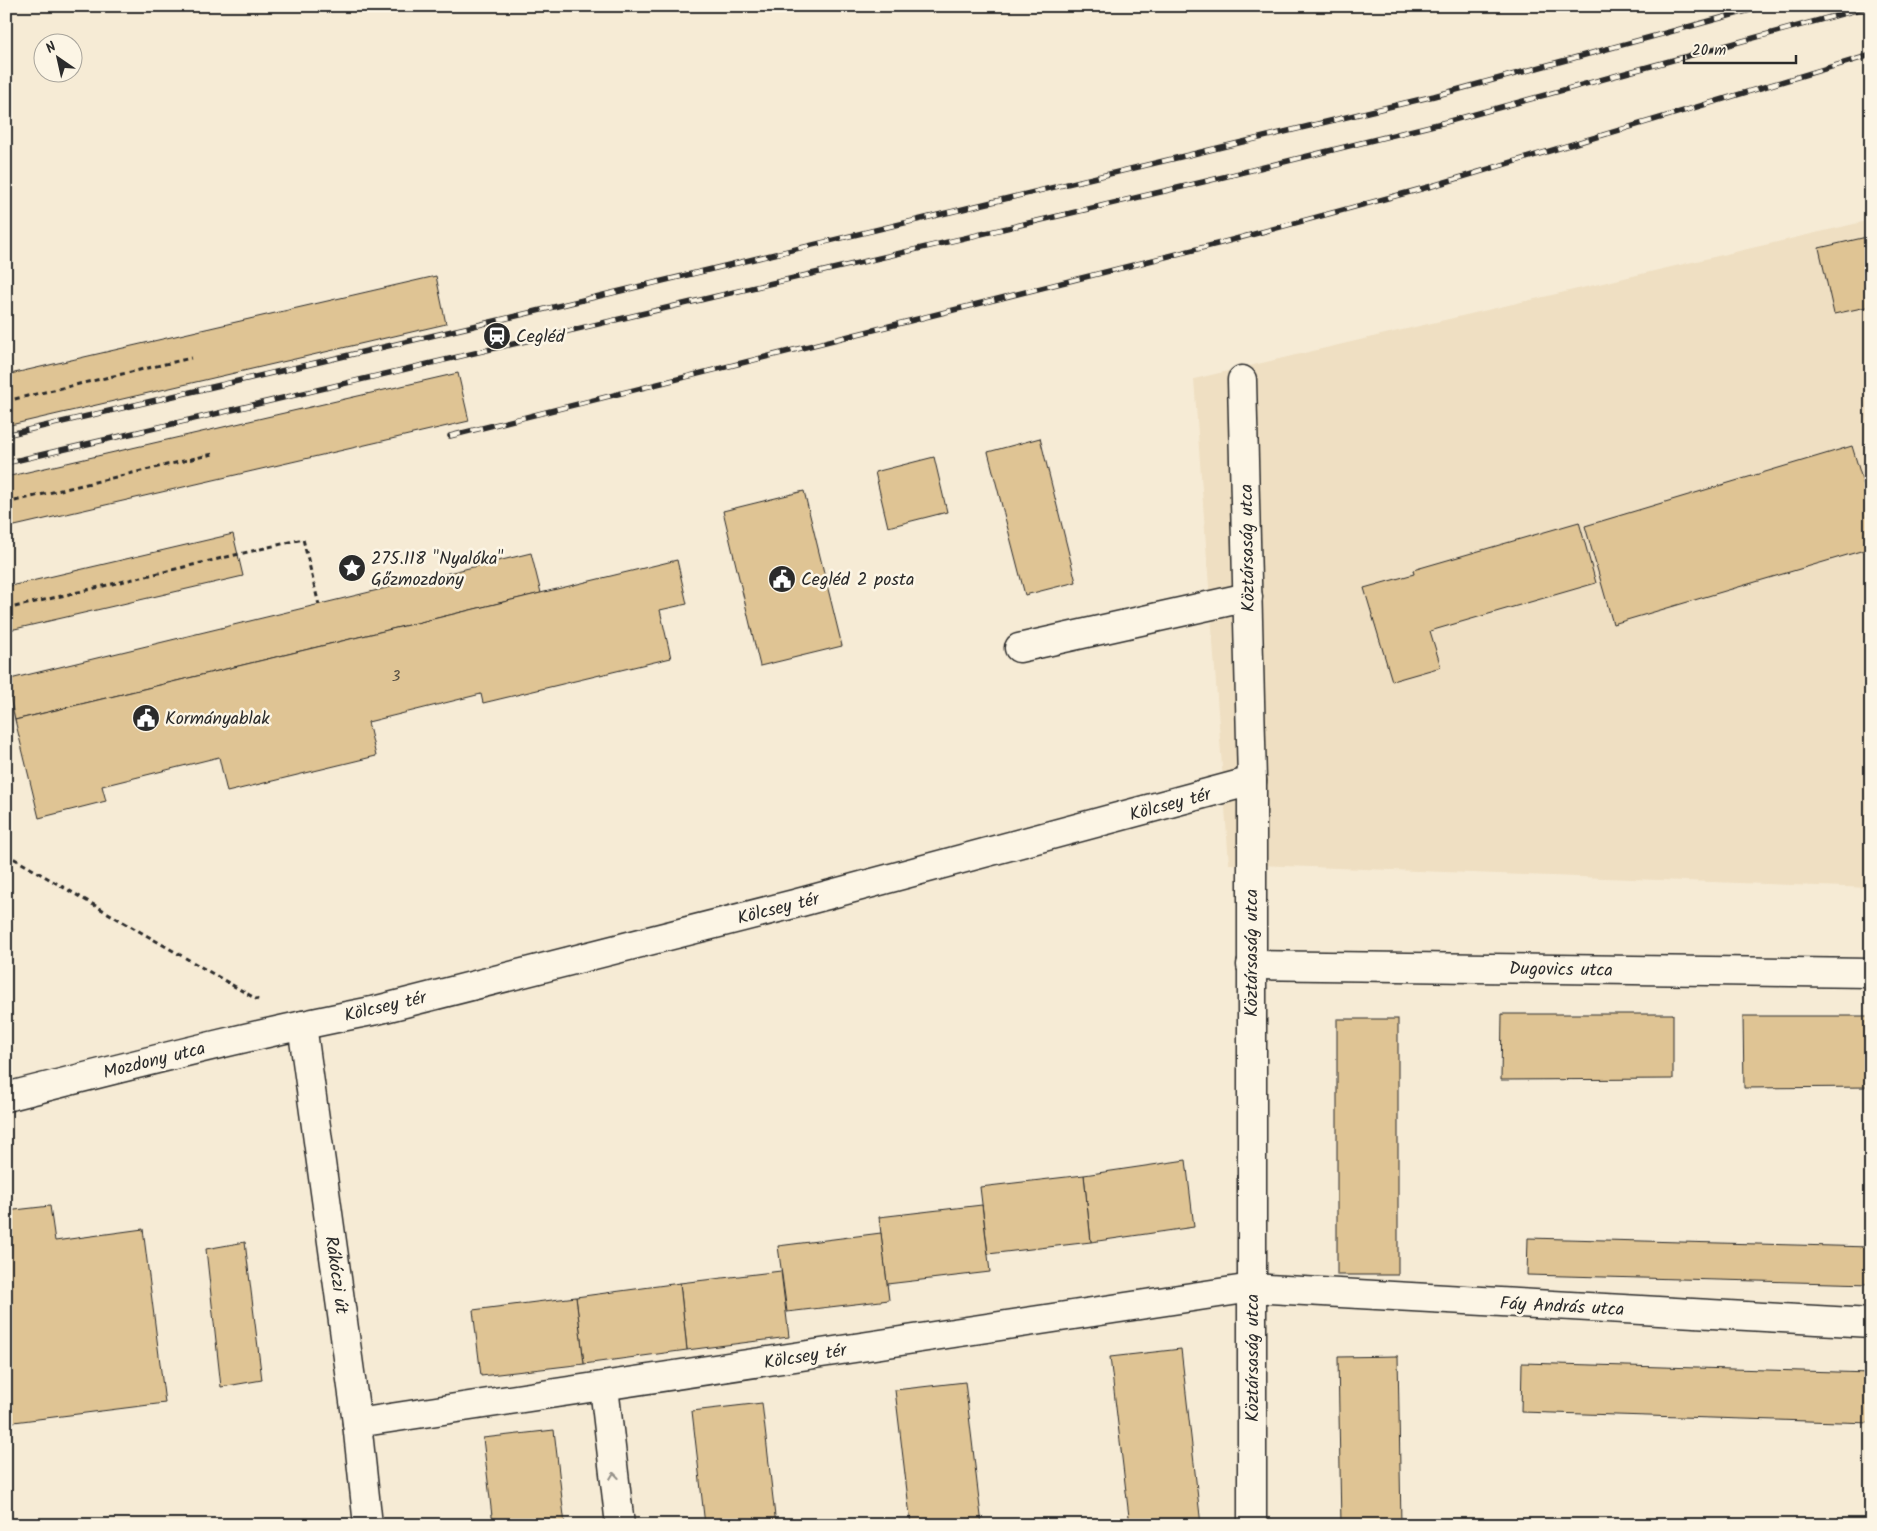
<svg xmlns="http://www.w3.org/2000/svg" width="1877" height="1531" font-family="Kalam,sans-serif">
<style>
.built{fill:#efdfc2}
.building{fill:#dfc494;stroke:#2b2b2b}
.lines{fill:none;stroke-linecap:round;stroke-linejoin:round}
.minor-casing{stroke:#2b2b2b;stroke-width:31}
.path{stroke:#2b2b2b;stroke-width:3;stroke-dasharray:5 4;stroke-linecap:butt}
.minor{stroke:#fcf5e5;stroke-width:28}
.rail-casing{stroke:#2b2b2b;stroke-width:5.5}
.rail{stroke:#fcf5e5;stroke-width:4;stroke-dasharray:11;stroke-linecap:butt}
.oneway{stroke:#949088}
.labels{text-anchor:middle;stroke-width:5;stroke-linejoin:round;paint-order:stroke}
.number-label{font-size:15px;fill:#585145}
.poi-label{font-size:18px;fill:#2b2b2b;stroke:#fcf5e5;text-anchor:start}
.street-label{font-size:18px;fill:#2b2b2b;stroke:#fcf5e5}
</style>
<rect width="100%" height="100%" fill="#f6ebd5"/>
<filter id="ink" filterUnits="userSpaceOnUse"><feTurbulence type="fractalNoise" baseFrequency=".02" numOctaves="2"/><feDisplacementMap in="SourceGraphic" scale="10" xChannelSelector="R" yChannelSelector="G"/><feConvolveMatrix kernelMatrix="1 2 1 2 8 2 1 2 1" color-interpolation-filters="sRGB"/></filter>
<g filter="url(#ink)">
<path class="built" d="M1871,220V888L1229,864L1194,379Z"/>
<g class="building">
<path d="M1871,236V306L1834,314L1819,248Z"/>
<path d="M436,276L446,324L6,426V375Z"/>
<path d="M458,373L469,421L6,528V477Z"/>
<path d="M1040,438L1076,582L1025,595L988,452Z"/>
<path d="M1852,446L1871,509V548L1613,624L1585,526Z"/>
<path d="M934,457L947,512L888,527L875,472Z"/>
<path d="M804,491L842,646L760,666L723,511Z"/>
<path d="M1579,522L1596,583L1430,631L1441,667L1392,681L1364,588L1414,574L1413,570Z"/>
<path d="M233,534L243,576L6,631V587Z"/>
<path d="M531,553L541,593L15,720L6,680Z"/>
<path d="M677,560L687,604L660,610L671,658L483,703L481,694L368,722L376,756L227,792L219,757L102,786L106,801L39,818L15,720Z"/>
<path d="M1502,1014H1673V1079L1501,1080Z"/>
<path d="M1743,1016H1871V1087L1744,1088Z"/>
<rect x="1337" y="1019" width="61" height="256"/>
<path d="M1186,1160L1194,1227L1091,1242L1084,1175Z"/>
<path d="M1084,1175L1091,1242L988,1254L980,1187Z"/>
<path d="M982,1205L990,1272L887,1284L879,1217Z"/>
<path d="M50,1206L55,1241L143,1229L165,1403L6,1423V1211Z"/>
<path d="M881,1233L889,1300L787,1312L778,1246Z"/>
<path d="M1528,1238L1871,1247V1284L1527,1275Z"/>
<path d="M245,1242L262,1380L221,1387L206,1249Z"/>
<path d="M781,1271L789,1337L687,1350L680,1283Z"/>
<path d="M680,1283L687,1350L584,1364L576,1297Z"/>
<path d="M576,1297L584,1364L481,1376L473,1310Z"/>
<path d="M1181,1349L1201,1525H1130L1110,1357Z"/>
<path d="M1398,1356L1401,1525H1341L1338,1357Z"/>
<path d="M1522,1363L1871,1373V1423L1521,1412Z"/>
<path d="M965,1382L982,1525H911L895,1390Z"/>
<path d="M762,1403L776,1525H705L692,1411Z"/>
<path d="M554,1430L565,1525H493L483,1438Z"/>
</g>
<g class="lines">
<g class="minor-casing">
<g id="minor">
<path d="M1242,380L1252,781V1525"/>
<path d="M1019,648L1248,597"/>
<path d="M1251,965L1871,973"/>
<path d="M302,1025L357,1423L368,1525"/>
<path d="M6,1097C129,1066 252,1034 377,1010L794,904L1252,781"/>
<path d="M604,1387L620,1525"/>
<path d="M357,1423L1252,1288L1871,1323"/>
</g>
</g>
<g class="path">
<path d="M6,401L191,358"/>
<path d="M6,503L213,454"/>
<path d="M6,609L303,539L319,605"/>
<path d="M6,854L258,1000"/>
</g>
<use href="#minor" class="minor"/>
<g class="rail-casing">
<g id="rail">
<path d="M6,435L495,321L1197,153L1434,96L1765,6"/>
<path d="M450,436L1217,244L1432,186L1871,55"/>
<path d="M6,463L1203,182L1446,122L1871,6"/>
</g>
</g>
<use href="#rail" class="rail"/>
</g>
<defs><path id="oneway-chevron" d="M-2-3.5L2.5 0L-2 3.5" fill="none" stroke-width="1.6" stroke-linecap="round" stroke-linejoin="round" transform="scale(1.25)"/></defs>
<use class="oneway" href="#oneway-chevron" transform="translate(614 1476) rotate(-97)"/>
</g>
<defs>
<g id="station-disc" transform="scale(1.4375)"><circle r="9.5" fill="#2b2b2b" stroke="#fcf5e5"/><path d="M-3-6H3Q5-6 5-4V2Q5 4 3 4L4.5 6H3L1.5 4h-3L-3 6H-4.5L-3 4Q-5 4-5 2V-4Q-5-6-3-6ZM-3.5-4v3h7v-3ZM-3.5 1v1.5H-2V1ZM2 1v1.5H3.5V1Z" fill="#fff"/></g>
<g id="sight-disc" transform="scale(1.4375)"><circle r="9.5" fill="#2b2b2b" stroke="#fcf5e5"/><path d="M0-6L1.8-2.2L6-1.7L2.9 1.2L3.7 5.4L0 3.3L-3.7 5.4L-2.9 1.2L-6-1.7L-1.8-2.2Z" fill="#fff"/></g>
<g id="civic-disc" transform="scale(1.4375)"><circle r="9.5" fill="#2b2b2b" stroke="#fcf5e5"/><path d="M-.6-6.5H3V-4.5H.6V-3L4-1V1h2V6H-6V1h2V-1L-.6-3ZM-1.2 2.5V6h2.4V2.5Z" fill="#fff"/></g>
</defs>
<g fill-rule="evenodd">
<use href="#station-disc" x="497" y="336"/>
<use href="#sight-disc" x="352" y="568"/>
<use href="#civic-disc" x="782" y="579"/>
<use href="#civic-disc" x="146" y="718"/>
</g>
<g class="labels">
<g class="number-label">
<text x="396" y="681">3</text>
</g>
<g class="poi-label">
<text x="516" y="342">Cegléd</text>
<text x="371" y="564">275.118 "Nyalóka"<tspan x="371" dy="21">Gőzmozdony</tspan></text>
<text x="801" y="585">Cegléd 2 posta</text>
<text x="165" y="724">Kormányablak</text>
</g>
<g class="street-label">
<text transform="translate(1247 548) rotate(-91)" y="6">Köztársaság utca</text>
<text transform="translate(1170 804) rotate(-15)" y="6">Kölcsey tér</text>
<text transform="translate(778 908) rotate(-14)" y="6">Kölcsey tér</text>
<text transform="translate(1251 953) rotate(-90)" y="6">Köztársaság utca</text>
<text transform="translate(1561 969) rotate(1)" y="6">Dugovics utca</text>
<text transform="translate(385 1006) rotate(-13)" y="6">Kölcsey tér</text>
<text transform="translate(154 1060) rotate(-14)" y="6">Mozdony utca</text>
<text transform="translate(337 1275) rotate(82)" y="6">Rákóczi út</text>
<text transform="translate(1562 1306) rotate(3)" y="6">Fáy András utca</text>
<text transform="translate(805 1356) rotate(-9)" y="6">Kölcsey tér</text>
<text transform="translate(1252 1358) rotate(-90)" y="6">Köztársaság utca</text>
</g>
</g>
<rect width="1877" height="1531" fill="none" stroke="#fcf5e5" stroke-width="25"/>
<rect x="12" y="12" width="1852" height="1506" fill="none" stroke="#2b2b2b" stroke-width="2" filter="url(#ink)"/>
<g transform="translate(58 58) rotate(326)"><circle r="24" fill="#fcf5e5" stroke="#a8a49b"/>
<path d="M0-4L9 19L0 12L-9 19Z" fill="#2b2b2b"/>
<text y="-8" font-size="14" font-weight="bold" text-anchor="middle" fill="#2b2b2b">N</text>
</g>
<path d="M1684 55v8h112v-8" fill="none" stroke="#2b2b2b" stroke-width="2.5"/>
<text x="1692" y="55" font-size="15" fill="#2b2b2b" stroke="#fcf5e5" stroke-width="4" paint-order="stroke">20 m</text>
</svg>
